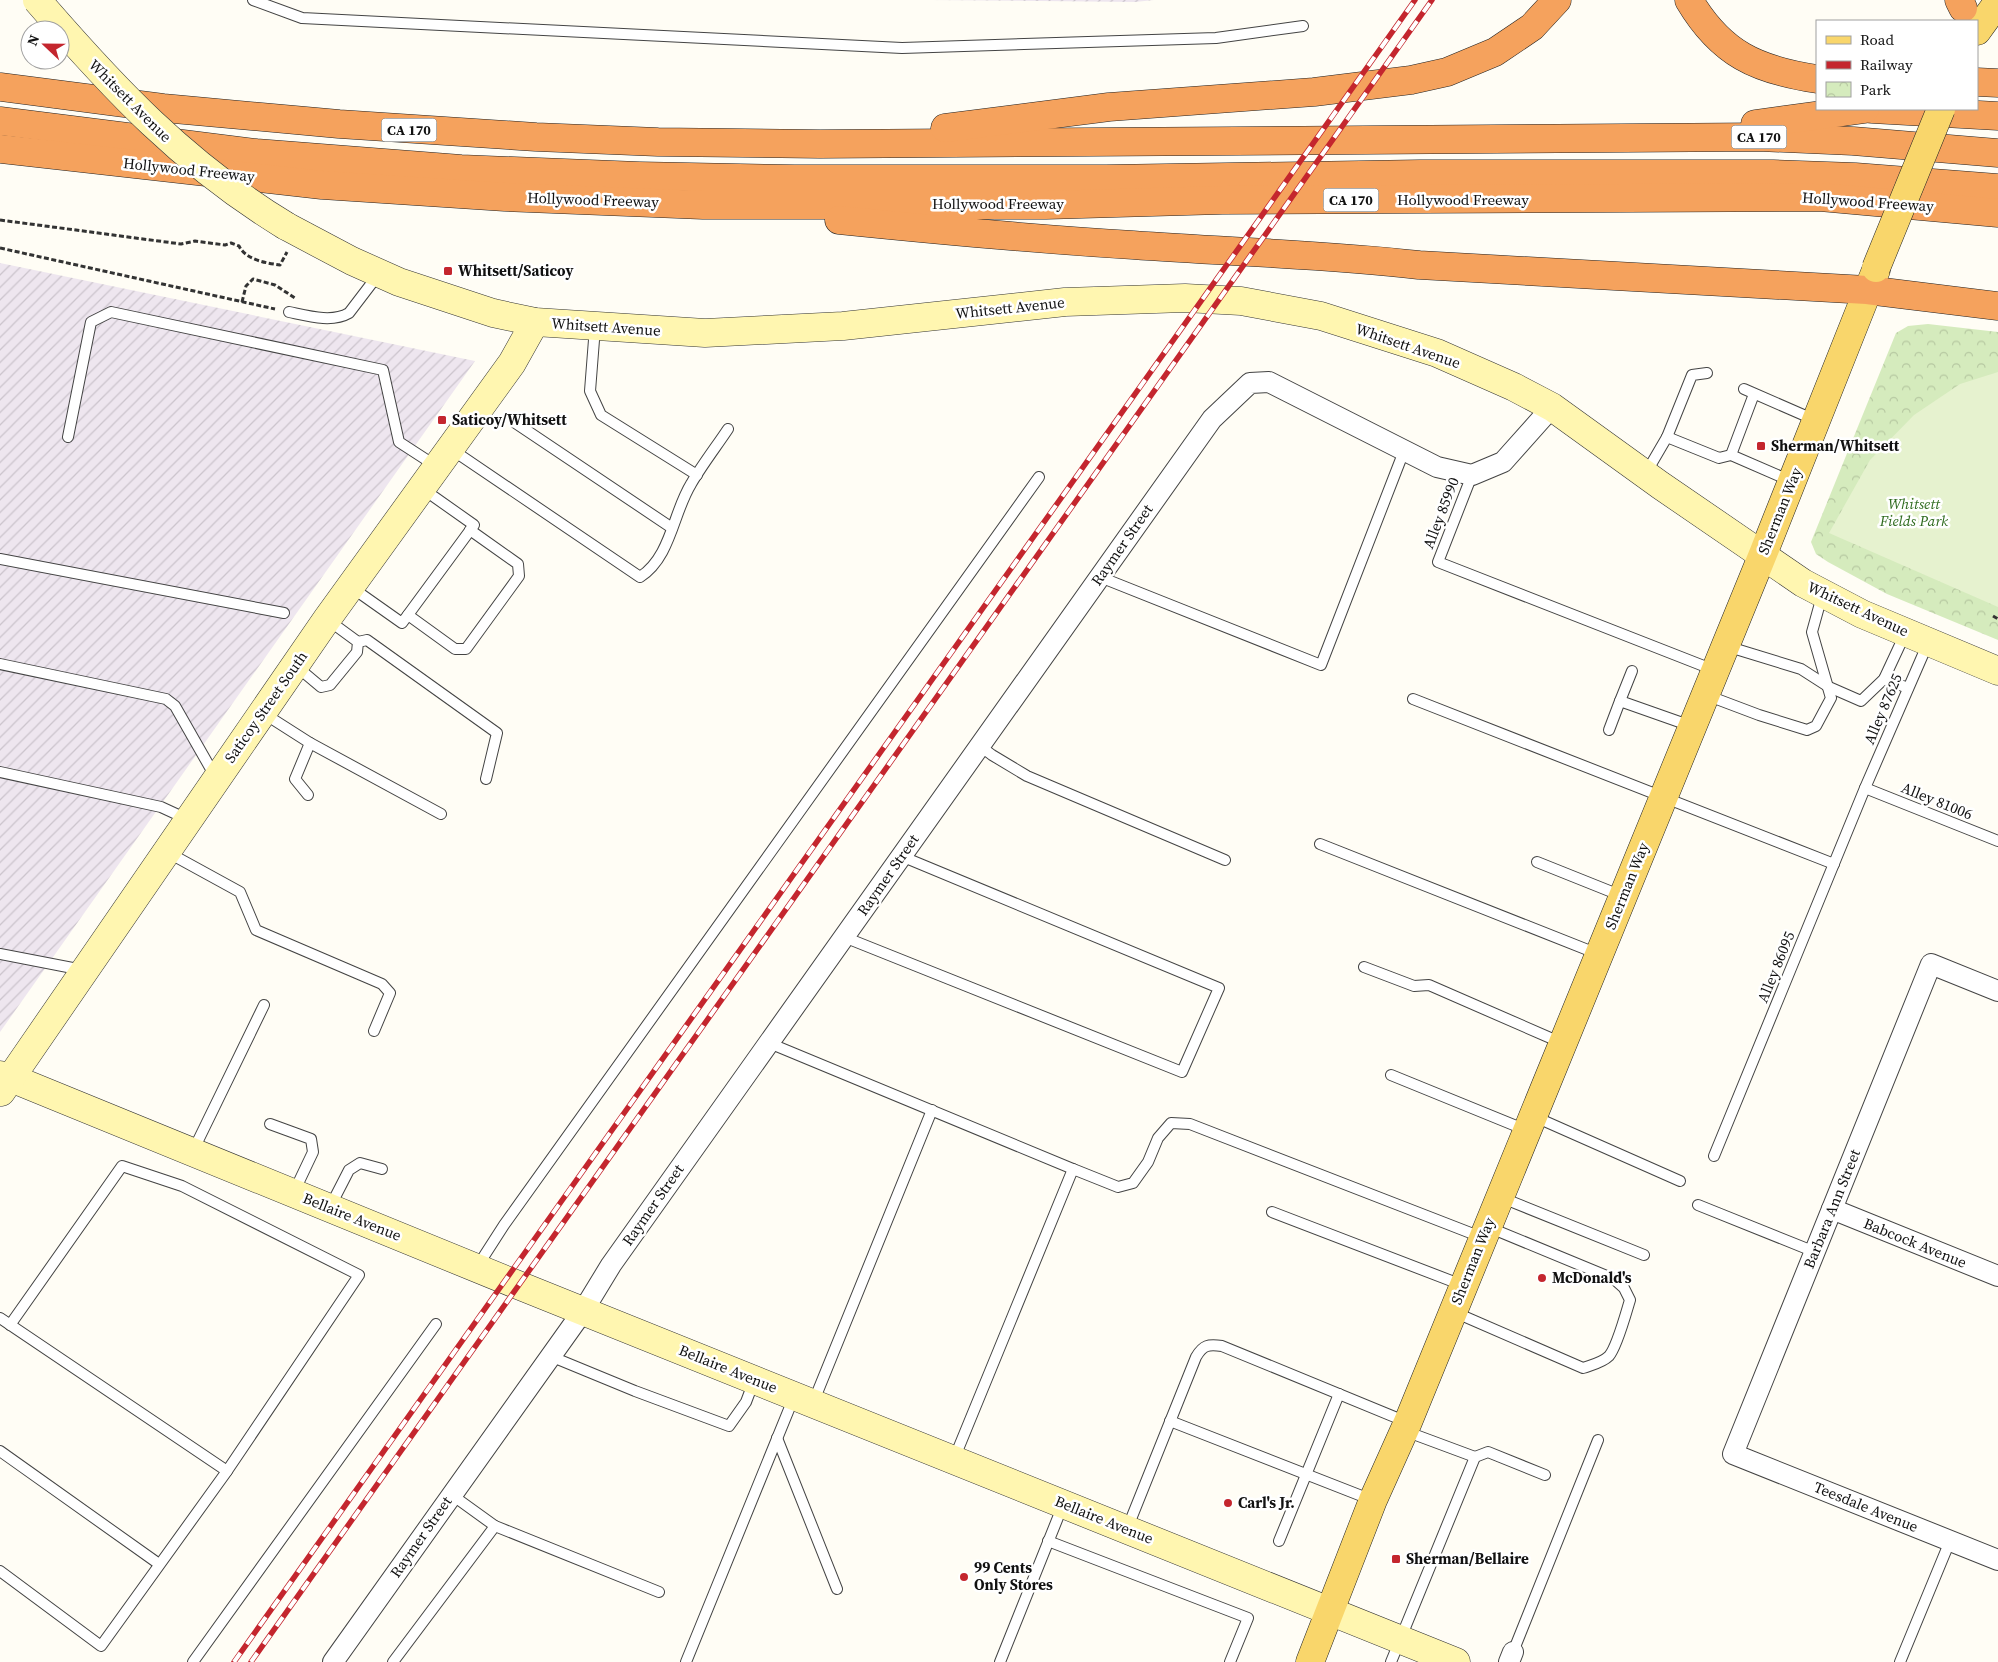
<svg xmlns="http://www.w3.org/2000/svg" width="1998" height="1662" font-family="'Source Serif 4',serif">
<style>
.industrial{fill:url(#industrial-furrows)}
.park{fill:url(#park-crowns)}
.pitch{fill:#e6f2cf}
.lines{fill:none;stroke-linecap:round;stroke-linejoin:round}
.lane-casing{stroke:#444;stroke-width:12}
.street-casing{stroke:#444;stroke-width:22}
.secondary-casing{stroke:#333;stroke-width:29}
.primary-casing{stroke:#222;stroke-width:29}
.highway-casing{stroke:#222;stroke-width:29}
.path{stroke:#333;stroke-width:3;stroke-dasharray:5 2.5;stroke-linecap:butt}
.lane{stroke:#fff;stroke-width:10}
.street{stroke:#fff;stroke-width:20}
.secondary{stroke:#fff6b0;stroke-width:28}
.primary{stroke:#f9d66b;stroke-width:28}
.highway{stroke:#f5a25d;stroke-width:28}
.rail-casing{stroke:#c4262e;stroke-width:5.5}
.rail{stroke:#fff;stroke-width:4;stroke-dasharray:11;stroke-linecap:butt}
.secondary-bridge-casing{stroke:#333;stroke-width:29;stroke-linecap:butt}
.primary-bridge-casing{stroke:#222;stroke-width:29;stroke-linecap:butt}
.secondary-bridge{stroke:#fff6b0;stroke-width:28}
.primary-bridge{stroke:#f9d66b;stroke-width:28}
.poi-dot{fill:#c4262e;stroke:#fff;stroke-width:2}
.labels{text-anchor:middle;stroke-width:5;stroke-linejoin:round;paint-order:stroke}
.shield{fill:#fff;stroke:#585858;stroke-width:1}
.shield-label{font-size:14px;font-weight:bold;fill:#111}
.street-label{font-size:15px;fill:#111;stroke:#fff}
.poi-label{font-size:15px;font-weight:bold;fill:#111;stroke:#fff;text-anchor:start}
.park-label{font-size:15px;font-style:italic;fill:#2f6b1f;stroke:#fff}
</style>
<defs>
<pattern id="industrial-furrows" width="10" height="10" patternUnits="userSpaceOnUse" patternTransform="scale(1.25)"><rect width="10" height="10" fill="#eee6ef"/><path d="M-1 1l2-2M0 10L10 0M9 11l2-2" fill="none" stroke="#cbc4cc"/></pattern>
<pattern id="park-crowns" width="20" height="18" patternUnits="userSpaceOnUse" patternTransform="scale(1.25)"><rect width="20" height="18" fill="#d5ebbd"/><path d="M2 6a3 3 0 1 1 6 0M12 15a3 3 0 1 1 6 0" fill="none" stroke="#b6c8a1"/></pattern>
</defs>
<rect width="100%" height="100%" fill="#fffdf5"/>
<g class="industrial">
<path d="M930,0H1154L1135,2Z"/>
<path d="M0,263L475,361L0,1032Z"/>
</g>
<path class="park" d="M1928,324L1998,332V640L1887,594L1828,562L1816,554L1811,542L1896,333L1908,326Z"/>
<path class="pitch" d="M1998,372V607L1829,533L1870,460L1914,415L1960,384Z"/>
<g class="lines">
<g class="lane-casing">
<g id="lane">
<path d="M253,0L302,18L902,48L1216,38L1303,26"/>
<path d="M289,312C308,316 332,323 349,313L378,275"/>
<path d="M595,327L590,391L601,415L697,475"/>
<path d="M1744,389L1815,420"/>
<path d="M514,422L672,528"/>
<path d="M68,437L91,322L111,312L383,370L399,442L436,466"/>
<path d="M1667,437L1692,375L1707,373"/>
<path d="M451,449L640,577C671,557 673,513 691,484C702,465 716,447 728,429"/>
<path d="M1731,455L1754,394"/>
<path d="M1646,473L1667,437L1719,458L1731,455L1791,481"/>
<path d="M1472,475L1438,562L1714,670"/>
<path d="M0,559L284,613"/>
<path d="M1100,577L1321,665L1404,451"/>
<path d="M351,587L402,623L474,525L423,489"/>
<path d="M408,615L455,649H466L519,576L518,564L470,530"/>
<path d="M358,642L367,640L497,733L486,779"/>
<path d="M1726,646L1801,669L1829,687L1861,701L1884,679L1905,634"/>
<path d="M0,664L166,699L175,706L216,778"/>
<path d="M296,666L321,687L330,685L357,652L358,642L328,620"/>
<path d="M1884,679L1908,688"/>
<path d="M1706,695L1759,715L1807,730L1816,726L1831,698L1812,632L1822,596"/>
<path d="M1413,699L1834,864"/>
<path d="M1620,701L1632,671"/>
<path d="M263,713L310,743L441,814"/>
<path d="M1609,730L1620,701L1691,726"/>
<path d="M980,746L992,755L1027,776L1225,860"/>
<path d="M0,772L161,807L187,819"/>
<path d="M1865,788L1998,841"/>
<path d="M308,795L295,779L310,743"/>
<path d="M1320,844L1598,954"/>
<path d="M167,852L240,892L256,930L382,984L390,993L374,1031"/>
<path d="M1537,862L1622,896"/>
<path d="M844,937L1182,1072L1219,988L901,856"/>
<path d="M0,954L83,970"/>
<path d="M1364,967L1414,986L1429,985L1562,1043"/>
<path d="M769,1043L1073,1169"/>
<path d="M1391,1075L1526,1130"/>
<path d="M1533,1116L1680,1181"/>
<path d="M270,1124L311,1139L313,1152L294,1192"/>
<path d="M193,1151L264,1005"/>
<path d="M1714,1156L1865,788L1928,643"/>
<path d="M1500,1197L1644,1255"/>
<path d="M1698,1205L1815,1252"/>
<path d="M330,1207L349,1170L360,1163L382,1169"/>
<path d="M1272,1212L1462,1285"/>
<path d="M477,1267L504,1225L1039,477"/>
<path d="M1454,1312L1583,1368C1591,1365 1602,1363 1609,1356C1617,1347 1626,1313 1630,1300L1624,1288L1614,1279L1488,1227"/>
<path d="M0,1318L227,1471L101,1646L0,1571"/>
<path d="M10,1325L122,1166L182,1186L359,1275L227,1471"/>
<path d="M550,1356L635,1391L729,1426L746,1402L754,1381"/>
<path d="M813,1403L932,1110"/>
<path d="M1170,1421L1372,1500"/>
<path d="M777,1438L837,1589"/>
<path d="M0,1451L159,1564"/>
<path d="M1475,1457L1488,1452L1545,1475"/>
<path d="M954,1459L1073,1169L1118,1187L1133,1183L1148,1162L1158,1138L1171,1123L1190,1124L1481,1237"/>
<path d="M452,1495L495,1526L659,1592"/>
<path d="M1127,1529L1196,1357C1203,1345 1208,1344 1222,1346L1407,1422"/>
<path d="M1048,1541L1248,1618L1230,1662"/>
<path d="M1279,1541L1339,1394"/>
<path d="M1513,1652L1598,1440"/>
<path d="M193,1662L436,1324"/>
<path d="M393,1662L495,1526"/>
<path d="M686,1662L794,1397"/>
<path d="M1000,1662L1063,1505"/>
<path d="M1391,1662L1475,1457L1405,1431"/>
<path d="M1900,1662L1950,1541"/>
</g>
</g>
<g class="street-casing">
<g id="street">
<path d="M1998,991L1931,964L1733,1454L1998,1560"/>
<path d="M1832,1209L1998,1276"/>
<path d="M333,1662L583,1311L611,1265L1212,419L1250,383L1269,382L1437,467L1472,475L1503,462L1552,407"/>
<path d="M1509,1662L1513,1652"/>
</g>
</g>
<g class="secondary-casing">
<g id="secondary">
<path d="M286,226L352,261L399,282L493,313L535,322L705,333L843,326L1065,302L1185,298L1241,301L1321,316L1437,353L1514,387L1552,407L1660,485L1803,583L1862,614L1998,671"/>
<path d="M0,1075L11,1078L518,1285L1456,1662"/>
<path d="M1,1092L327,619L512,363L535,322"/>
</g>
</g>
<g class="primary-casing">
<g id="primary">
<path d="M1977,31L1998,2"/>
<path d="M1310,1662L1373,1500L1408,1422L1763,554L1876,270"/>
</g>
</g>
<g class="highway-casing">
<g id="highway">
<path d="M1689,0C1721,54 1757,70 1817,79"/>
<path d="M1959,0L1963,8"/>
<path d="M1977,82L1998,83"/>
<path d="M0,87L163,108L339,124L536,137L658,142L820,144L1759,137L1853,141L1998,153"/>
<path d="M1872,109L1998,116"/>
<path d="M0,121L256,153L461,169L639,176L794,179H1106L1420,174H1773L1855,177L1998,188"/>
<path d="M1755,124L1865,109"/>
<path d="M945,128L1109,107L1314,92L1411,80L1447,72L1495,52L1532,27L1557,0"/>
<path d="M0,149L322,185L505,197L703,205H1046L1222,200L1820,197L1998,213"/>
<path d="M839,220C937,230 1034,239 1133,245C1228,252 1324,254 1419,265L1867,290L1998,306"/>
</g>
</g>
<g class="path">
<path d="M0,220L181,244L195,241L225,245L231,243L239,246C246,260 266,263 280,265L287,252"/>
<path d="M0,248L275,309"/>
<path d="M242,302L246,286L253,279L275,285L295,298"/>
<path d="M1993,616L1998,619"/>
</g>
<use href="#lane" class="lane"/>
<use href="#street" class="street"/>
<use href="#secondary" class="secondary"/>
<use href="#primary" class="primary"/>
<use href="#highway" class="highway"/>
<g class="rail-casing">
<g id="rail">
<path d="M234,1662L1415,0"/>
<path d="M251,1662L1432,0"/>
</g>
</g>
<use href="#rail" class="rail"/>
<g class="secondary-bridge-casing">
<path id="secondary-bridge" d="M37,0C114,89 184,164 286,226"/>
</g>
<g class="primary-bridge-casing">
<path id="primary-bridge" d="M1876,268L1941,109"/>
</g>
<use href="#secondary-bridge" class="secondary-bridge"/>
<use href="#primary-bridge" class="primary-bridge"/>
</g>
<g class="poi-dot">
<rect x="443" y="266" width="10" height="10" rx="2.5"/>
<rect x="437" y="415" width="10" height="10" rx="2.5"/>
<rect x="1756" y="441" width="10" height="10" rx="2.5"/>
<circle cx="1542" cy="1278" r="5"/>
<circle cx="1228" cy="1503" r="5"/>
<rect x="1391" y="1554" width="10" height="10" rx="2.5"/>
<circle cx="964" cy="1577" r="5"/>
</g>
<g class="labels">
<g class="shield">
<rect x="381.5" y="118.5" width="55" height="23" rx="4"/>
<rect x="1731.5" y="125.5" width="55" height="23" rx="4"/>
<rect x="1323.5" y="188.5" width="55" height="23" rx="4"/>
</g>
<g class="shield-label">
<text x="409" y="135">CA 170</text>
<text x="1759" y="142">CA 170</text>
<text x="1351" y="205">CA 170</text>
</g>
<g class="street-label">
<text transform="translate(130 101) rotate(45)" y="5">Whitsett Avenue</text>
<text transform="translate(189 170) rotate(6)" y="5">Hollywood Freeway</text>
<text transform="translate(593 200) rotate(2)" y="5">Hollywood Freeway</text>
<text x="1463" y="205">Hollywood Freeway</text>
<text transform="translate(1868 202) rotate(4)" y="5">Hollywood Freeway</text>
<text x="998" y="209">Hollywood Freeway</text>
<text transform="translate(1010 308) rotate(-6)" y="5">Whitsett Avenue</text>
<text transform="translate(606 327) rotate(4)" y="5">Whitsett Avenue</text>
<text transform="translate(1408 346) rotate(19)" y="5">Whitsett Avenue</text>
<text transform="translate(1780 511) rotate(-68)" y="5">Sherman Way</text>
<text transform="translate(1441 513) rotate(-69)" y="5">Alley 85990</text>
<text transform="translate(1122 545) rotate(-55)" y="5">Raymer Street</text>
<text transform="translate(1858 609) rotate(25)" y="5">Whitsett Avenue</text>
<text transform="translate(266 707) rotate(-55)" y="5">Saticoy Street South</text>
<text transform="translate(1883 709) rotate(-67)" y="5">Alley 87625</text>
<text transform="translate(1937 801) rotate(22)" y="5">Alley 81006</text>
<text transform="translate(888 875) rotate(-55)" y="5">Raymer Street</text>
<text transform="translate(1627 886) rotate(-68)" y="5">Sherman Way</text>
<text transform="translate(1776 967) rotate(-68)" y="5">Alley 86095</text>
<text transform="translate(653 1205) rotate(-55)" y="5">Raymer Street</text>
<text transform="translate(1832 1209) rotate(-68)" y="5">Barbara Ann Street</text>
<text transform="translate(352 1217) rotate(22)" y="5">Bellaire Avenue</text>
<text transform="translate(1915 1243) rotate(22)" y="5">Babcock Avenue</text>
<text transform="translate(1473 1261) rotate(-68)" y="5">Sherman Way</text>
<text transform="translate(728 1369) rotate(22)" y="5">Bellaire Avenue</text>
<text transform="translate(1866 1507) rotate(22)" y="5">Teesdale Avenue</text>
<text transform="translate(1104 1520) rotate(22)" y="5">Bellaire Avenue</text>
<text transform="translate(421 1537) rotate(-55)" y="5">Raymer Street</text>
</g>
<g class="poi-label">
<text x="458" y="276">Whitsett/Saticoy</text>
<text x="452" y="425">Saticoy/Whitsett</text>
<text x="1771" y="451">Sherman/Whitsett</text>
<text x="1552" y="1283">McDonald's</text>
<text x="1238" y="1508">Carl's Jr.</text>
<text x="1406" y="1564">Sherman/Bellaire</text>
<text x="974" y="1573">99 Cents<tspan x="974" dy="17">Only Stores</tspan></text>
</g>
<g class="park-label">
<text x="1914" y="509">Whitsett<tspan x="1914" dy="17">Fields Park</tspan></text>
</g>
</g>
<rect x="1816" y="20" width="162" height="90" fill="#ffffff" stroke="#a0a0a0"/>
<rect x="1826" y="36" width="25" height="8" fill="#f9d66b" stroke="#a0a0a0"/>
<text x="1860" y="45" font-size="15" fill="#111111">Road</text>
<rect x="1826" y="61" width="25" height="8" fill="#c4262e" stroke="#a0a0a0"/>
<text x="1860" y="70" font-size="15" fill="#111111">Railway</text>
<rect x="1826" y="82" width="25" height="15" fill="url(#park-crowns)" stroke="#a0a0a0"/>
<text x="1860" y="95" font-size="15" fill="#111111">Park</text>
<g transform="translate(45 45) rotate(292)"><circle r="24" fill="#ffffff" stroke="#a0a0a0"/>
<path d="M0-4L9 19L0 12L-9 19Z" fill="#c4262e"/>
<text y="-8" font-size="14" font-weight="bold" text-anchor="middle" fill="#111111">N</text>
</g>
</svg>
